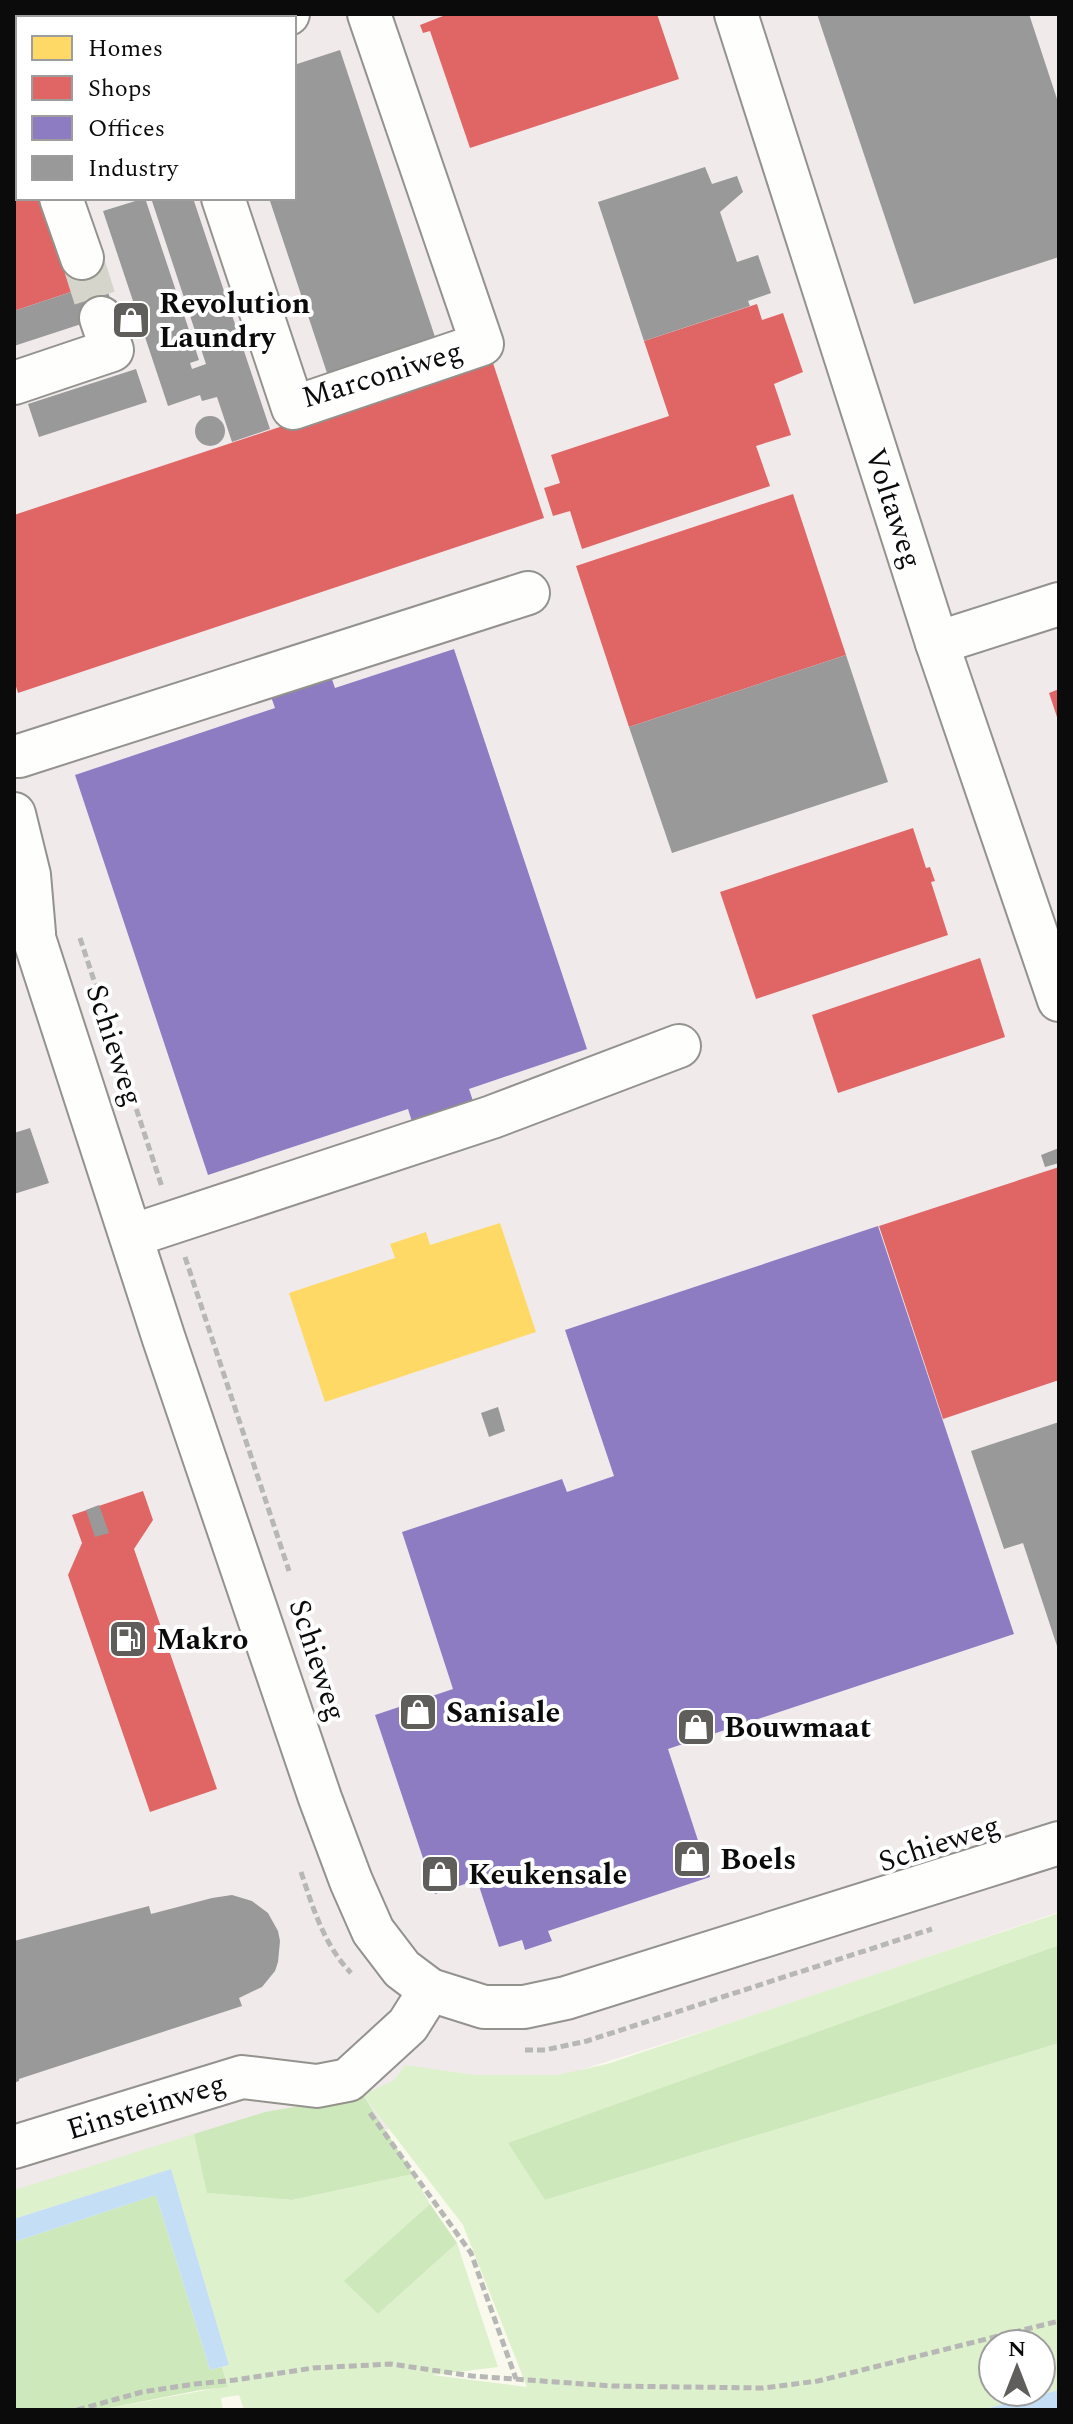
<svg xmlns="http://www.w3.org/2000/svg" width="1073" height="2424" font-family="Spectral,serif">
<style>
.industrial{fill:#f1eaeb;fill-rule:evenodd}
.green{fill:#def1cd;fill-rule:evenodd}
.forest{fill:#cde8ba}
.water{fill:#c3def5}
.homes{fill:#ffd966}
.shops{fill:#e06666}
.offices{fill:#8e7cc3}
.industry{fill:#999}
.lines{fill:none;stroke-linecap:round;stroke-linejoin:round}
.minor-tunnel{stroke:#d6d5cb;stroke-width:42;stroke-dasharray:42 21;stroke-linecap:butt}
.minor-casing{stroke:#93928d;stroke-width:46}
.path{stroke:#b7b7b5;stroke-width:5;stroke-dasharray:8 4;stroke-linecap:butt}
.minor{stroke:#fefefc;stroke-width:42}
.labels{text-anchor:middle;stroke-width:8;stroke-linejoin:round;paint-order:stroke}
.poi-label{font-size:30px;font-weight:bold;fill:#0b0b0b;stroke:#fff;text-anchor:start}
.street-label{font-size:30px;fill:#0b0b0b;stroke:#fff}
</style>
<rect width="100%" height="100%" fill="#faf9ed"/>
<path class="industrial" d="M14,14H1059V1912L797,2002L437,2115L14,2237ZM18,18H294V198H18Z"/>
<path class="green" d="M1059,1913V1945L509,2143L545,2200L1059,2043V2390L981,2410H244L239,2395L221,2398L223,2410H99L228,2386L222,2367L229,2365L171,2169L14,2219V2190L194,2134L208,2193L292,2200L413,2174L430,2204L345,2281L378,2314L457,2243L498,2367L432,2375L527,2387L463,2225L363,2095L394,2080L405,2065L475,2075H557L607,2064ZM993,2344H1041V2392H993Z"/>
<g class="forest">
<path d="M1059,1945V2043L545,2200L508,2143Z"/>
<path d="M363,2095L413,2174L292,2200L207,2193L194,2134L265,2112Z"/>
<path d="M156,2195L210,2370L222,2367L228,2387L200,2390L99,2410H14V2242Z"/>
<path d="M430,2204L457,2243L378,2314L344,2281Z"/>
</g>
<g class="water">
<path d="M171,2169L229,2365L210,2370L156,2195L14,2242V2219Z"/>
<path d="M1059,2390V2410H981Z"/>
</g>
<path class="homes" d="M500,1223L536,1332L325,1402L289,1293L395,1258L390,1244L426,1232L430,1245Z"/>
<g class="shops">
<path d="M14,14H25L26,18H18V53L14,54Z"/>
<path d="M448,14H657L679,79L470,148L430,31L423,33L420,25Z"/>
<path d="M18,158V198H43L74,291L14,311V159Z"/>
<path d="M757,304L762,320L783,313L803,372L774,384L791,435L756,446L770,486L582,549L570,511L553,516L544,488L560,483L551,455L669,416L644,341Z"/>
<path d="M491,357L544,518L18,693L14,680V515Z"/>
<path d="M793,494L846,655L629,727L576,566Z"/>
<path d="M1059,689V720H1058L1049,693Z"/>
<path d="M913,828L926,868L930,867L935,881L931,882L948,935L756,999L720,892Z"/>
<path d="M980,958L1005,1037L838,1093L812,1015Z"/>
<path d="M1059,1167V1380L943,1419L879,1226Z"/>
<path d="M143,1491L153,1520L134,1549L217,1789L150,1812L68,1575L82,1543L72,1515Z"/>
</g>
<g class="offices">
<path d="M454,649L587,1049L469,1089L474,1104L413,1125L408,1109L208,1175L75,775L275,708L268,688L328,668L335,688Z"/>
<path d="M878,1226L1014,1634L668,1749L710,1877L548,1931L552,1941L525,1950L522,1940L499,1947L477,1880L435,1894L375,1715L453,1689L402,1532L562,1479L567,1492L614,1476L565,1330Z"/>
</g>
<g class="industry">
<path d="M817,14H1029L1059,105V257L914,304Z"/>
<path d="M340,50L436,340L328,376L269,198H294V65Z"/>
<path d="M705,167L712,184L737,176L743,192L720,212L737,262L758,255L771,293L748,301L750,306L644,341L598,202Z"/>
<path d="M145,198L199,360L190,363L192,369L206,364L151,198H193L270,429L232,442L217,397L202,401L200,395L168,406L103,211Z"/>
<path d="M95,253L115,313L14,346V311L74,291L65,264Z"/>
<path d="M136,369L147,402L39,437L28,404Z"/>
<circle cx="210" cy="431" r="15"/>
<path d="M846,655L888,782L672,853L629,727Z"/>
<path d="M30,1128L49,1183L14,1194V1133Z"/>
<path d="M1059,1148V1163L1045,1167L1041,1155Z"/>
<path d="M498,1407L505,1431L489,1437L481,1413Z"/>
<path d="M1059,1422V1649H1058L1023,1543L1004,1549L971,1451Z"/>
<path d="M99,1505L109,1533L95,1537L86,1510Z"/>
<path d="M232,1895L252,1901L268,1913L278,1931L280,1941L278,1962L275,1971L262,1987L239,1998L242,2006L19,2079V2081L14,2083V1941L149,1906L151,1914L212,1898Z"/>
</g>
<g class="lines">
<path class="minor-tunnel" d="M82,258L101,318"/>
<g class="minor-casing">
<g id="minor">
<path d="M175,14L177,18"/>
<path d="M736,14L937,643L1059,1000"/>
<path d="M277,18L288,14"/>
<path d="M14,106L18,105"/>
<path d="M61,198L82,258"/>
<path d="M223,198L293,408L482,344L369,14"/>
<path d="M14,383L112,350L101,318"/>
<path d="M937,643L1059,604"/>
<path d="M14,756H19L528,593"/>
<path d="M14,814L29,875L34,933"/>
<path d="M14,900L34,938L164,1339L320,1798L351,1881L373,1931L402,1969L430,1990L484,2007H524L566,1998L1059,1843"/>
<path d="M131,1236L492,1117L679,1046"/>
<path d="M14,2147L242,2077L317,2086L348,2080L408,2025L430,1990"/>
</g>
</g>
<g class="path">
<path d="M80,938L162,1187"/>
<path d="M185,1257L289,1571"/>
<path d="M301,1872C313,1908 324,1945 351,1973"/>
<path d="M525,2050H545L587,2041L932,1929"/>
<path d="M370,2113L471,2253L516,2379"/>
<path d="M77,2410L142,2392L195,2384L235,2380L313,2368L391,2364L472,2376L612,2386L763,2388L818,2381L1059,2321"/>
</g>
<use href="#minor" class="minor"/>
</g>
<defs>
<g id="shop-square" transform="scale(2)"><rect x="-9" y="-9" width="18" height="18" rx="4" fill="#5f5e5a" stroke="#fff"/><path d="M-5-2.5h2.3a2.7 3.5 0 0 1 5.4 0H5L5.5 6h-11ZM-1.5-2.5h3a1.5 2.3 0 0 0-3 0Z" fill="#fff"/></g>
<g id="fuel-square" transform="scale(2)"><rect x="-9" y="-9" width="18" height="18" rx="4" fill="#5f5e5a" stroke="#fff"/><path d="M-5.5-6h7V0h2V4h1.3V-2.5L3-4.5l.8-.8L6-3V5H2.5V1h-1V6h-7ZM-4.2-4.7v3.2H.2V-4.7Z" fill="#fff"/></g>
</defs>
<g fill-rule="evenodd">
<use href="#shop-square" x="131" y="320"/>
<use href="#fuel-square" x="128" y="1639"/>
<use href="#shop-square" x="418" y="1712"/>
<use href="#shop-square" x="696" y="1727"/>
<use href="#shop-square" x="692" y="1859"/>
<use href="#shop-square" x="440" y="1874"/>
</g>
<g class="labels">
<g class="poi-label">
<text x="159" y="313">Revolution<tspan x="159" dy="34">Laundry</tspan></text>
<text x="156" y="1649">Makro</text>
<text x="446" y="1722">Sanisale</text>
<text x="724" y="1737">Bouwmaat</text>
<text x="720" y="1869">Boels</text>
<text x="468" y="1884">Keukensale</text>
</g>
<g class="street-label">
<text transform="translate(382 374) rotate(-17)" y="10">Marconiweg</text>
<text transform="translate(894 508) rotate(72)" y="10">Voltaweg</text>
<text transform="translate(115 1045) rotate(72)" y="10">Schieweg</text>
<text transform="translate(318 1660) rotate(72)" y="10">Schieweg</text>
<text transform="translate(939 1843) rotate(-18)" y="10">Schieweg</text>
<text transform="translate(146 2106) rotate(-17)" y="10">Einsteinweg</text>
</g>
</g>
<rect width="1073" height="2424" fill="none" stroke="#0b0b0b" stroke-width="32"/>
<rect x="16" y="16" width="280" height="184" fill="#ffffff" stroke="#9d9d9d" stroke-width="2"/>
<rect x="32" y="36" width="40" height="24" fill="#ffd966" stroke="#9d9d9d" stroke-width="2"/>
<text x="88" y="56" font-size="24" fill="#0b0b0b">Homes</text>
<rect x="32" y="76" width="40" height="24" fill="#e06666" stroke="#9d9d9d" stroke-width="2"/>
<text x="88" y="96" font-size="24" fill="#0b0b0b">Shops</text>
<rect x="32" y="116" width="40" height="24" fill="#8e7cc3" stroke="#9d9d9d" stroke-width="2"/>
<text x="88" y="136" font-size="24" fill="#0b0b0b">Offices</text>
<rect x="32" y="156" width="40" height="24" fill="#999999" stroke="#9d9d9d" stroke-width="2"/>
<text x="88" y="176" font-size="24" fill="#0b0b0b">Industry</text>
<g transform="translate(1017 2368)"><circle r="38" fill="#ffffff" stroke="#9d9d9d" stroke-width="2"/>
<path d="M0-6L14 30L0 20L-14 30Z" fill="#5f5e5a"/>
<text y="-12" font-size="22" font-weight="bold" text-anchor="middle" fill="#0b0b0b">N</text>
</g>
</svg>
